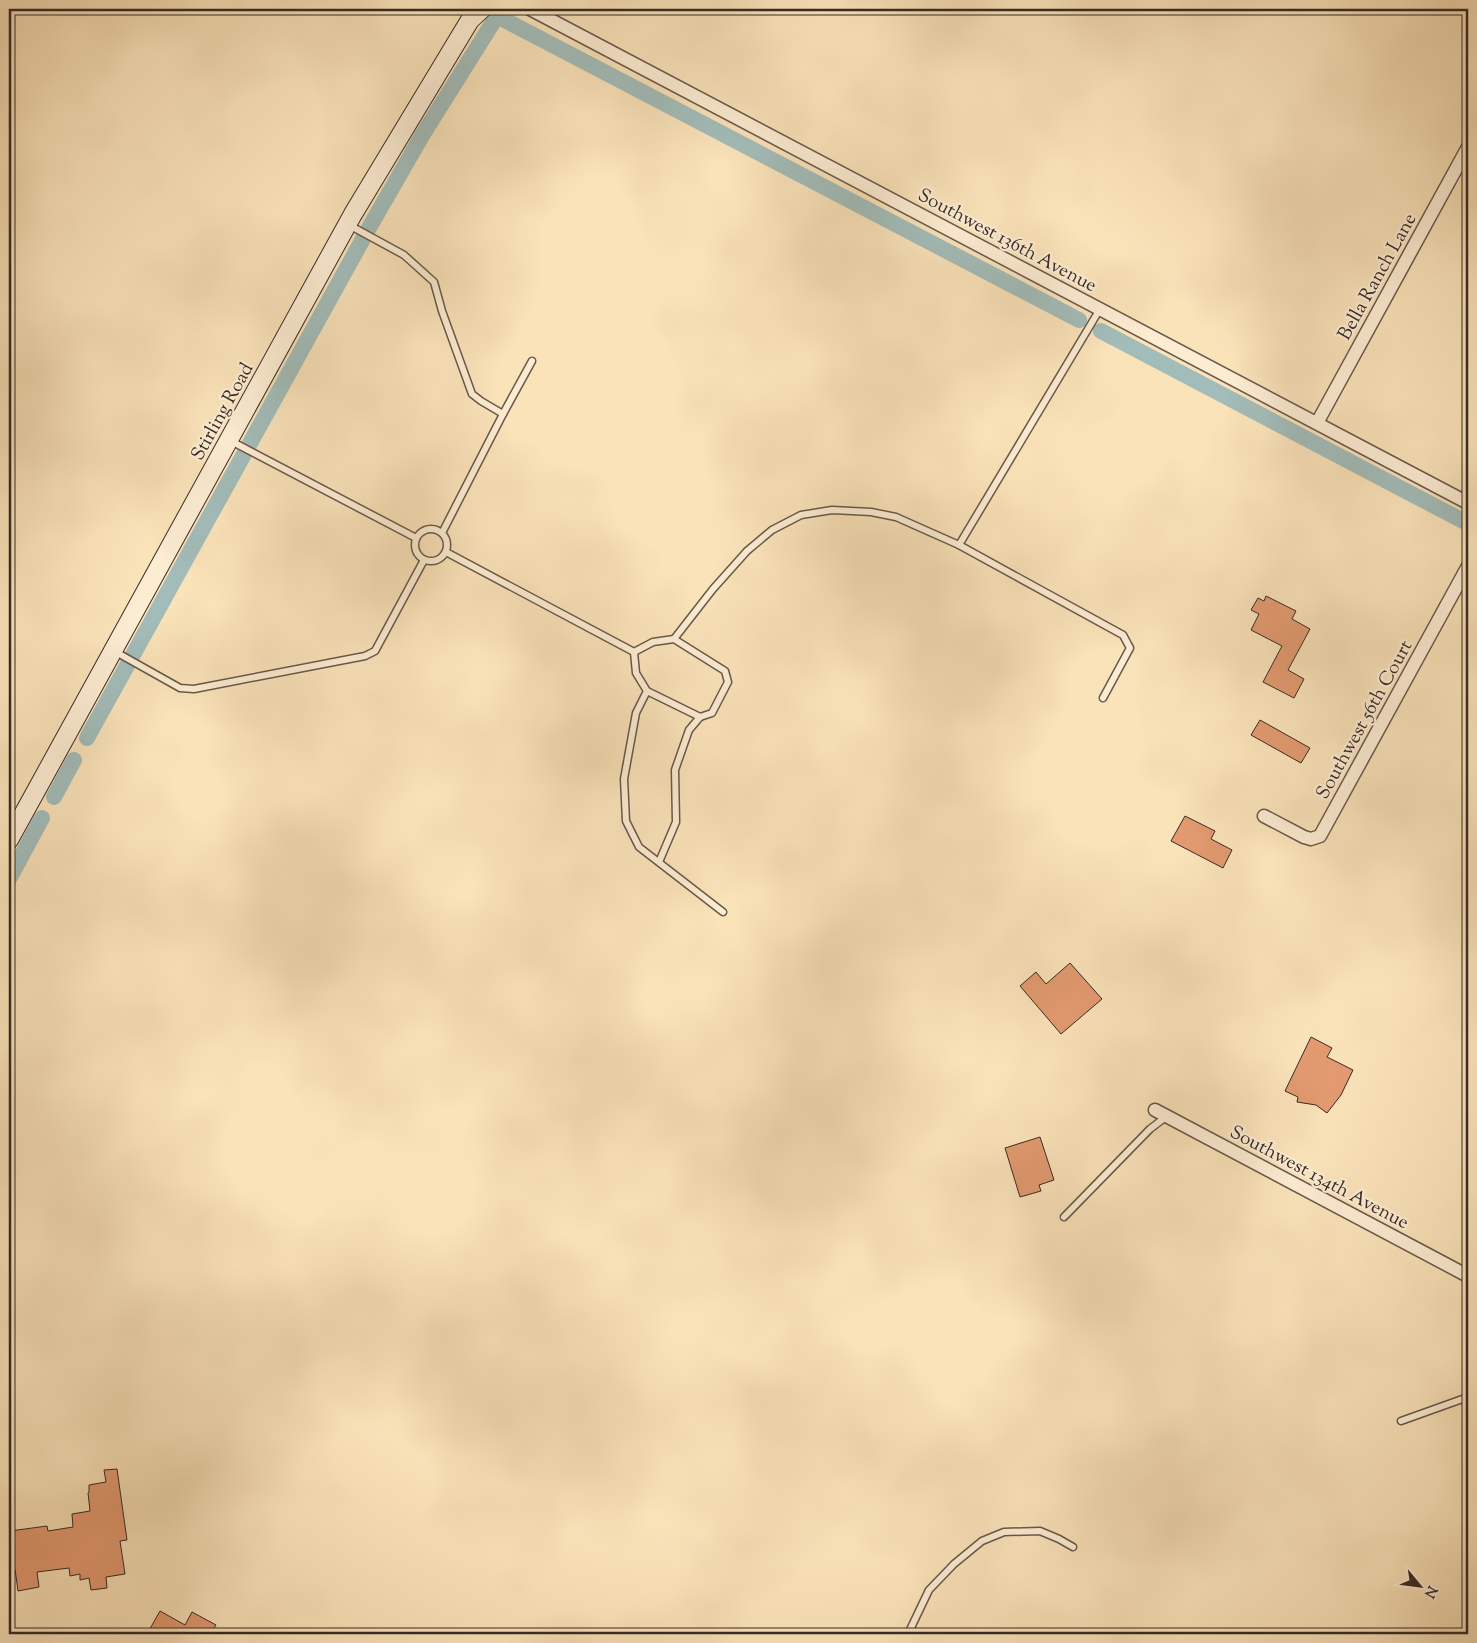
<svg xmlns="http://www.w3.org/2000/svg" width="1477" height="1643" font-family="'Sorts Mill Goudy',serif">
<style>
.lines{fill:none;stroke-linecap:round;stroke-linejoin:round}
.canal{stroke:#a2bcb9;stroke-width:16}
.building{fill:#e39a70;stroke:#372a25}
.lane-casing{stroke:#68584a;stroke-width:9}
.street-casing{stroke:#68584a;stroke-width:15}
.secondary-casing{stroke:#372a25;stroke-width:20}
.lane{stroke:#fcecd2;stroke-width:6}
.street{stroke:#fcecd2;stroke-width:12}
.secondary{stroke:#fcecd2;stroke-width:18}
.labels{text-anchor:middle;stroke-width:4.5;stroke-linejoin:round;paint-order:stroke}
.street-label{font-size:19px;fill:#372a25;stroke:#fcecd2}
</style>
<rect width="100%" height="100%" fill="#fae2b9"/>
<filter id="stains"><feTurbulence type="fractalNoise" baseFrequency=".004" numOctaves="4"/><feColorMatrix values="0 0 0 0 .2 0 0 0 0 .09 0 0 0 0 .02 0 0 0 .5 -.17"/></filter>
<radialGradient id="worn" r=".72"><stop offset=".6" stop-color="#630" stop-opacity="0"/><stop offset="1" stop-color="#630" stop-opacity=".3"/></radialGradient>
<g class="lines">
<g class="canal">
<path d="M1101,331L1465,522"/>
<path d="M87,738L369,228L423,134L497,16L1079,320"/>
<path d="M54,797L74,760"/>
<path d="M9,879L42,818"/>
</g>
</g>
<g class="building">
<path d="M1266,596L1296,611L1292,619L1310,629L1288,670L1304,679L1294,698L1263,682L1282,646L1251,630L1259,614L1251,610L1258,598L1264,601Z"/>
<path d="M1260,720L1310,748L1301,763L1251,735Z"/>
<path d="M1185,816L1215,831L1211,839L1232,850L1223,868L1171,841Z"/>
<path d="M1070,963L1102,999L1061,1034L1020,986L1036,972L1046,984Z"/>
<path d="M1311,1037L1332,1048L1327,1057L1353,1070L1341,1095L1327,1113L1316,1105L1297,1102L1298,1097L1285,1091Z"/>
<path d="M1040,1137L1054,1180L1039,1185L1041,1191L1020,1197L1005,1148Z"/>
<path d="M117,1469L127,1540L120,1541L125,1574L106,1577L107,1588L91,1590L89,1578L80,1580V1574L70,1576L69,1568L37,1572L39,1587L18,1591L15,1569L9,1570V1550L12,1549L10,1531L47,1526L48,1531L73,1527L72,1514L90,1511L88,1493L89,1492V1485L106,1482L104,1470Z"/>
<path d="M160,1611L185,1625L192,1612L216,1625L210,1634H147Z"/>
</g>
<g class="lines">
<g class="lane-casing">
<g id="lane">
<path d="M349,225L404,255L434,282L442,311L472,394L481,401L503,414"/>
<path d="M1100,309L959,545L1123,635L1130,648L1103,698"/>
<path d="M229,440L416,538"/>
<circle cx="431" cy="545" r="16"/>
<path d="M442,533L503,414L532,361"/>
<path d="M446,552L634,652"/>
<path d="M674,639L713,589L747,551L772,530L801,515L832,510L871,512L896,517L959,545"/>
<path d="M674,639L725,671L728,682L712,713L700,717L647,691L636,673L634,652L653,642Z"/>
<path d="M114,651L180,688L194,689L365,656L375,651L424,560"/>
<path d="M647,691L636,713L624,779L626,821L639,847L723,912"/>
<path d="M659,862L676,822L675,770L689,730L700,717"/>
<path d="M1064,1217L1150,1129L1167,1116"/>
<path d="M1401,1421L1468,1397"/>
<path d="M908,1634L929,1590L954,1564L982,1541L1004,1532L1040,1531L1059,1539L1073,1547"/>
</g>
</g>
<g class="street-casing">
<g id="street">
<path d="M530,9L1468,503"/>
<path d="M1317,423L1468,147"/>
<path d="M1264,816L1304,837L1311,839L1320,836L1468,566"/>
<path d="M1155,1110L1468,1276"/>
</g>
</g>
<g class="secondary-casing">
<path id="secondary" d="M9,840L353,214L470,20L482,9"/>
</g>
<use href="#lane" class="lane"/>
<use href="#street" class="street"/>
<use href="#secondary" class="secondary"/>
</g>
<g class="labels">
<g class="street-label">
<text transform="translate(1008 239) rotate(28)" y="7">Southwest 136th Avenue</text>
<text transform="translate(1376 276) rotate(-61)" y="7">Bella Ranch Lane</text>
<text transform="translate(221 411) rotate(-61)" y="7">Stirling Road</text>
<text transform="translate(1363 719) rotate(-61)" y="7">Southwest 56th Court</text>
<text transform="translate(1320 1176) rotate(28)" y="7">Southwest 134th Avenue</text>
</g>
</g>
<rect width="1477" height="1643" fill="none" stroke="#fae2b9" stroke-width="30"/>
<rect x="10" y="10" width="1457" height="1623" fill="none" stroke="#372a25" stroke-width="2.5"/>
<rect x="15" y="15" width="1447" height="1613" fill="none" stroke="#372a25"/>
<g transform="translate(1420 1586) rotate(119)" stroke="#fcecd2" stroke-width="4" paint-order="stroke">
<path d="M0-4L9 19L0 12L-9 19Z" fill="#372a25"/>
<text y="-8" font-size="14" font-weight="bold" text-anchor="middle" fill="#372a25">N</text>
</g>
<rect width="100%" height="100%" filter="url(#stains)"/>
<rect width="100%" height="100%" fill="url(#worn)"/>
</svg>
